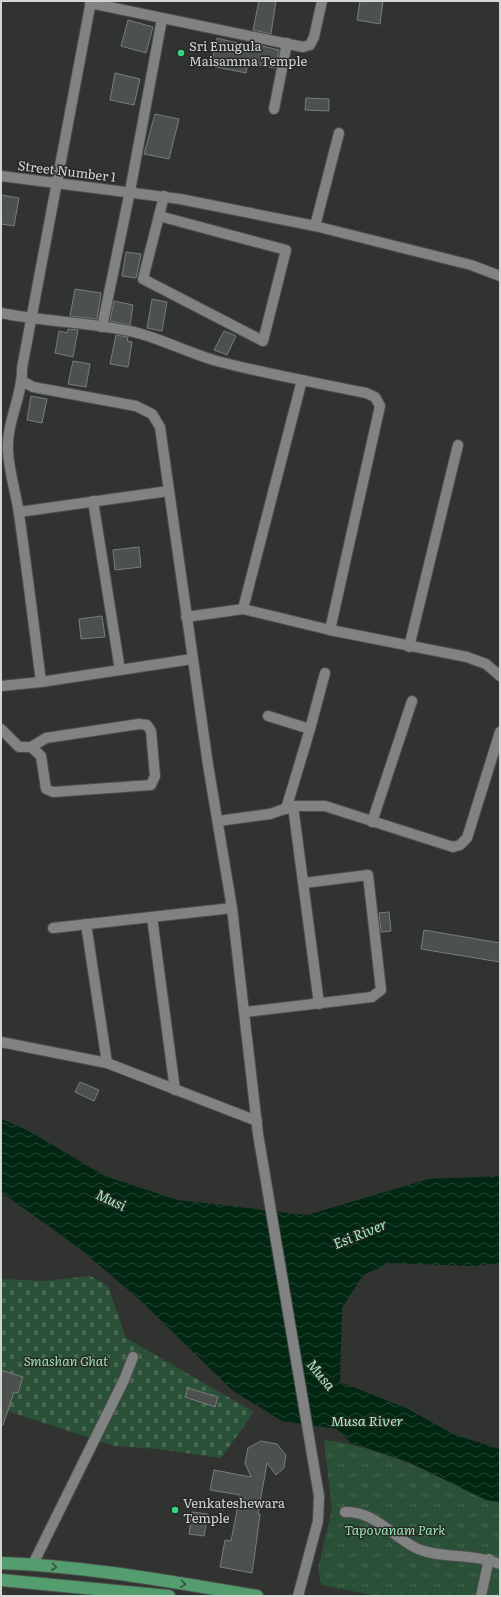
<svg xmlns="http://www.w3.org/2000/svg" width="501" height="1597" font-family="Literata,serif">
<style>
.grass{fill:url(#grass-tufts)}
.cemetery{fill:url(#cemetery-stones)}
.water{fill:url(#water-waves)}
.building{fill:#4d514e;stroke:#797d7a}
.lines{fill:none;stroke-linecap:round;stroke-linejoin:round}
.minor-casing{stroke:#4d4f4d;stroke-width:12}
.highway-casing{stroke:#4d4f4d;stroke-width:14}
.minor{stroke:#808381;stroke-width:10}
.highway{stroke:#549d6f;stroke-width:12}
.oneway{stroke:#375240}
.poi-dot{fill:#34d881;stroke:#272927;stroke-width:1.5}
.labels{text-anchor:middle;stroke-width:3;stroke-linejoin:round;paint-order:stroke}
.poi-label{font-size:13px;fill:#d4d6d4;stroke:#272927;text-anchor:start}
.street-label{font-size:13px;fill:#d4d6d4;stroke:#272927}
.park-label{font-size:13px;font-style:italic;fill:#96e3b0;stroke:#272927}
.water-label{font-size:14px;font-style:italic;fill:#a3f0bc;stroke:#272927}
</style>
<defs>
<pattern id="grass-tufts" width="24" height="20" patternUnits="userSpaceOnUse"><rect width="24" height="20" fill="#2b5038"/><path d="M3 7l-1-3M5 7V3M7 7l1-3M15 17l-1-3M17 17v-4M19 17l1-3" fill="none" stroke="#496854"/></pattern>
<pattern id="cemetery-stones" width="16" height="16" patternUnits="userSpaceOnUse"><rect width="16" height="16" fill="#2b5038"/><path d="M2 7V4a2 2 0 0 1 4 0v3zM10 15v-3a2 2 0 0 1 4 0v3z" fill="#496854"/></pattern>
<pattern id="water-waves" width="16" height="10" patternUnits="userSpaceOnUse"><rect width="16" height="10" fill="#012712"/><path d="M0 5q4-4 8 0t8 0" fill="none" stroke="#254634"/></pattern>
</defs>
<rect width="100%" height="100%" fill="#313331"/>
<path class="grass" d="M324,1440C384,1447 433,1474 486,1500L500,1502V1596H378L321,1585L318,1569L332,1509Z"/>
<path class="cemetery" d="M90,1276L108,1286L126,1338L254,1412L221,1458L158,1449L115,1446L1,1409V1279L44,1281Z"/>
<path class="water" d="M1,1119L27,1130L105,1176L177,1200L307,1215L429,1179L500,1176V1263L472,1266L390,1263L363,1275L342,1308L340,1382L406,1408L455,1435L500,1449V1502L486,1500L409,1462L351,1443L337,1429L282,1421L233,1391L139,1299L79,1248L1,1192Z"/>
<g class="building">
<path d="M259,1H276L271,34L253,30Z"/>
<path d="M360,1H383L380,24L357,20Z"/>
<path d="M128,20L153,27L146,53L121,46Z"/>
<path d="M217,38L249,46L250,43L279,50L275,68L248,63L246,73L211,66Z"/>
<path d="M115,73L140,79L134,105L110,100Z"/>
<path d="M306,98L329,99V111L305,110Z"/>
<path d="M155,114L179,119L169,159L144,154Z"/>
<path d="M1,195L19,198L14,226L1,224Z"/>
<path d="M126,252L141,254L136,278L122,276Z"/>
<path d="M75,289L101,293L97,319L70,316Z"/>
<path d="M152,299L167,302L162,331L147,328Z"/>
<path d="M114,301L133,305L130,325L110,321Z"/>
<path d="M68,329L78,330L73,357L55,353L59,331L67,333Z"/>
<path d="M224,331L236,336L227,355L214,350Z"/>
<path d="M116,335L128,337L127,341L132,342L128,367L110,364Z"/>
<path d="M73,361L90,364L86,387L68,384Z"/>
<path d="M31,396L47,399L42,423L27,420Z"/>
<path d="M139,547L141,567L115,570L113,550Z"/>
<path d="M102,616L105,637L81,639L79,619Z"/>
<path d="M389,912L391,931L381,932L379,913Z"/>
<path d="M424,930L500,943V962L421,949Z"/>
<path d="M80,1082L99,1090L94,1101L75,1092Z"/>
<path d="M1,1370L23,1377L18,1393L14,1392L3,1425H1Z"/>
<path d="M188,1388L218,1397L215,1407L185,1397Z"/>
<path d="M261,1441L277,1444L286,1455L284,1468L276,1475L267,1463L258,1514H260L256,1545L252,1573L220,1567L225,1540L231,1541L240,1495L210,1490L214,1470L251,1477L245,1463L248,1448Z"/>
<path d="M192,1512L208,1514L204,1536L189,1534Z"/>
</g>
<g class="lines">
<g class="minor-casing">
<g id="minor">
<path d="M90,3L303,47L310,45L314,37L322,1"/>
<path d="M274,109L287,43"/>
<path d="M1,176L180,199L315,226L471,265L500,276"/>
<path d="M159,216L286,250L263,341L143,279L164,196"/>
<path d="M315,226L339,133"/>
<path d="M1,313C45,322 90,322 134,332C162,339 189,353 217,361C266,374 317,383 366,393L375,397L380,406L330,630"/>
<path d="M102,327L130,191L162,19"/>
<path d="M22,381L33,387L136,406L152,414L160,427L208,765L232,908L258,1134L319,1496L318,1521L298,1596"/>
<path d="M93,501L120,670"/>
<path d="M19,512L169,491"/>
<path d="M243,609L302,380"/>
<path d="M186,617L243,609L330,630L467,657L486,664L500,676"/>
<path d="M409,647L458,445"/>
<path d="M41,682C34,626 27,570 19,514C16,493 9,472 8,451C6,422 23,396 22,368L91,1"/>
<path d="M1,686L41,682L192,659"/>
<path d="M268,716L310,729"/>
<path d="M1,729L19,747H31L41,756L46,789L53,792L151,785L155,776L151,731L147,725L139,724L46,738L31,747"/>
<path d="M293,806L319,1004"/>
<path d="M286,809L310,729L325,673"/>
<path d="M218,821L270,814L293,806H325L453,847L460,845L467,838L500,732"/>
<path d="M372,822L412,701"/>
<path d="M152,917L175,1090"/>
<path d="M86,924L107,1063"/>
<path d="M53,928L232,908"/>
<path d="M245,1012L372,997L381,990L368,875L304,883"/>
<path d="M1,1042L107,1063L257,1121"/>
<path d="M345,1512C375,1511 392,1537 418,1549C443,1559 473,1553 500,1564"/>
<path d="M33,1564L124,1380L133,1357"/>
<path d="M481,1596L489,1559"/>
</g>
</g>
<g class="highway-casing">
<g id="highway">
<path d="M1,1563C87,1566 172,1582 257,1596"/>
<path d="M1,1580L169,1596"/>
</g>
</g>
<use href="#minor" class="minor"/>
<use href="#highway" class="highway"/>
</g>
<defs><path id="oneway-chevron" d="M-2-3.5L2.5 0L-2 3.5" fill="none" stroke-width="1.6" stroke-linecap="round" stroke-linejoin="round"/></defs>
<g class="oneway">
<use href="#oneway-chevron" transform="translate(54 1567) rotate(7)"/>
<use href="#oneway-chevron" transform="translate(183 1584) rotate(8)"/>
</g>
<g class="poi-dot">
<circle cx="181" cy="53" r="4"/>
<circle cx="175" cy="1510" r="4"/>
</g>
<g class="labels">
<g class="poi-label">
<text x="189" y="51">Sri Enugula<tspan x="189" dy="15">Maisamma Temple</tspan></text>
<text x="183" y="1508">Venkateshewara<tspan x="183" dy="15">Temple</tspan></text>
</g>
<g class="street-label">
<text transform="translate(67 171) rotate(7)" y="5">Street Number 1</text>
</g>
<g class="park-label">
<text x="66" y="1366">Smashan Ghat</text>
<text x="395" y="1535">Tapovanam Park</text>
</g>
<g class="water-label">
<text transform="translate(111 1200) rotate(25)" y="5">Musi</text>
<text transform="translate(360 1234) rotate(-22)" y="5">Esi River</text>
<text transform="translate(321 1375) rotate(50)" y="5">Musa</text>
<text x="367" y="1426">Musa River</text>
</g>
</g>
<rect width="501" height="1597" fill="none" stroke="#d4d6d4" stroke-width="4"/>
</svg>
